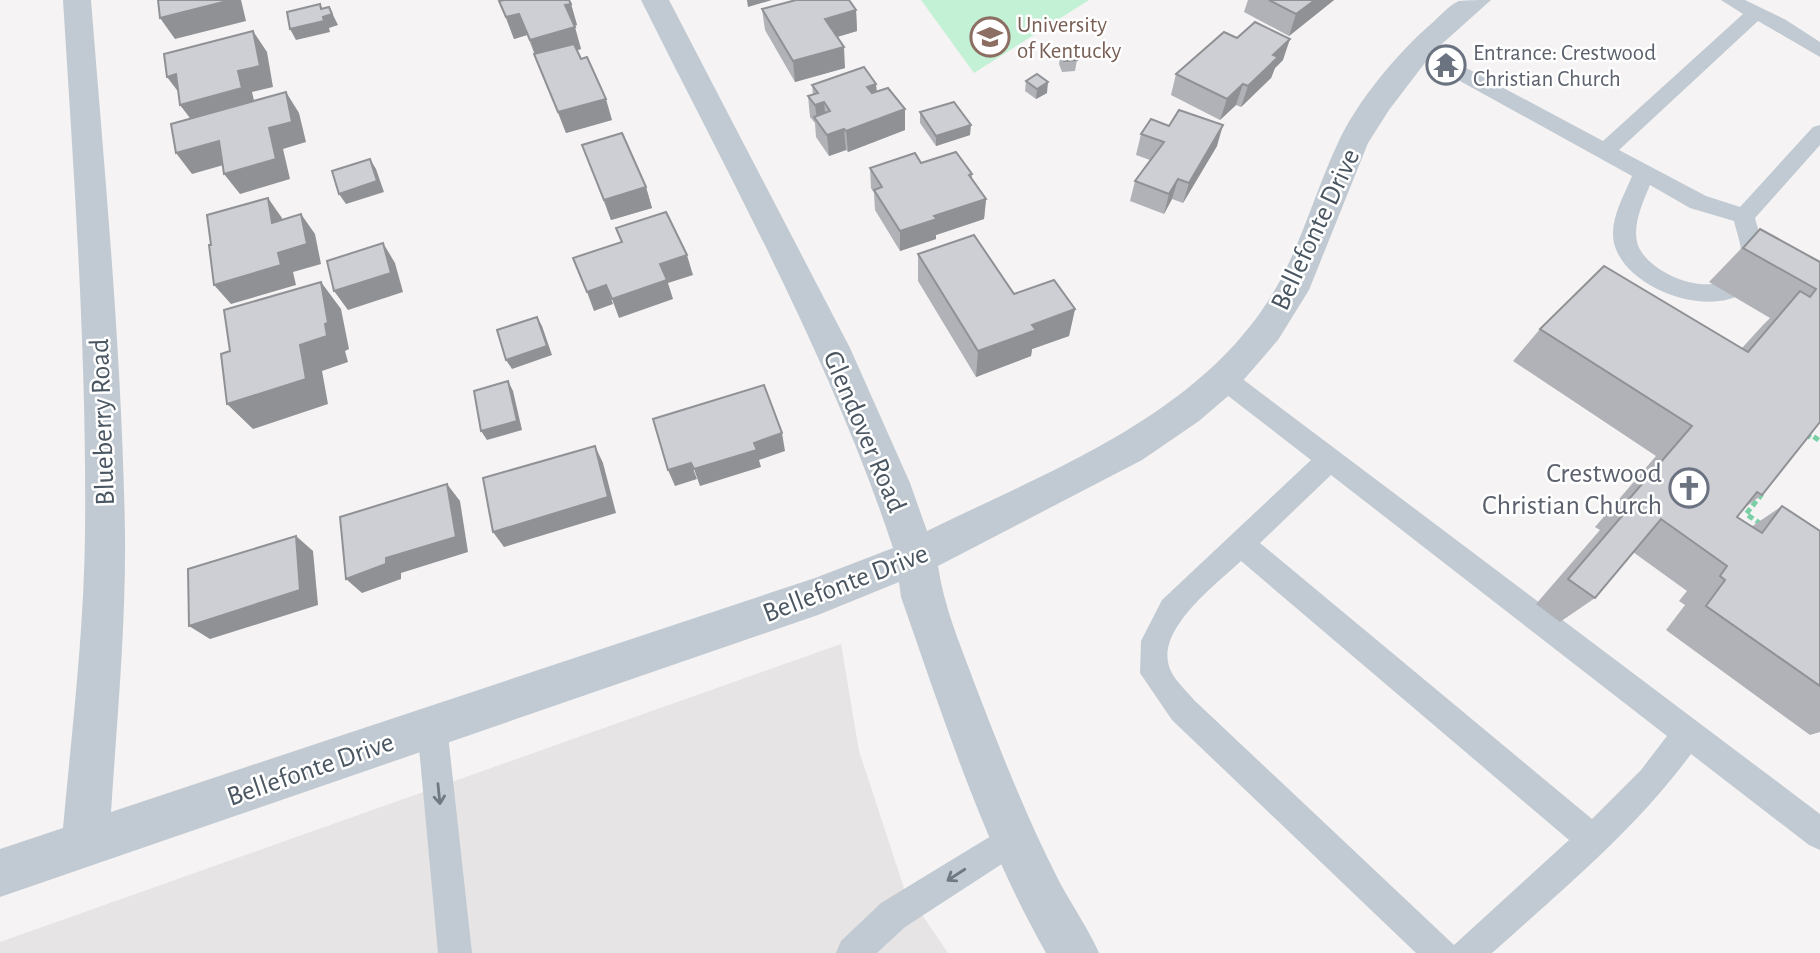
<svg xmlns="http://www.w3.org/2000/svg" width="1820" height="953" font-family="'Alegreya Sans',sans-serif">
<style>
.education{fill:#e6e4e5}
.green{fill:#c3f1d5}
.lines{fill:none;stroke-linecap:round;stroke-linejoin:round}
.path{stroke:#7ad0a6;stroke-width:5;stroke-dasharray:6 3.5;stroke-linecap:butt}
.lane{fill:#c1cad2;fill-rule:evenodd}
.street{fill:#c1cad2;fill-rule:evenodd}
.wall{fill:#b0b2b7}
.shaded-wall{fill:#909195}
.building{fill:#cdcfd5;stroke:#909195;stroke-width:2}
.oneway{stroke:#6e7983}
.labels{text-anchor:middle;stroke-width:5;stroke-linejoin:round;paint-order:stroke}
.far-education-label{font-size:23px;fill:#785e54;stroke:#fff;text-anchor:start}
.far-worship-label{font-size:23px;fill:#5b616d;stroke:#fff;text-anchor:start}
.street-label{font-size:28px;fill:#4a5661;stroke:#fff}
.worship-label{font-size:28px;fill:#5b616d;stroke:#fff;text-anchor:end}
</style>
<rect width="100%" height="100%" fill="#f5f3f3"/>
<path class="education" d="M841,644L859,751L904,888L948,953H0V942Z"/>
<path class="green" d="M921,0H1089L974,73Z"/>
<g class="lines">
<g class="path">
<path d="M1807,438L1810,434L1820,441"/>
<path d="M1761,524L1746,514L1762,494"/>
</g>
<g class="lane">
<path d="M1721,0H1745L1786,20L1820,42V57L1758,21L1619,150L1706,196L1740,207L1813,127L1820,125V145L1755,218C1758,231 1765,246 1763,260C1754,333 1627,299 1614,243C1609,220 1624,196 1632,176L1413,55L1410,51L1413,47H1427L1603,141L1743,14ZM1650,185L1690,208L1734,221C1737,234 1744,250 1740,263C1727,306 1645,276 1637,242C1633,223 1643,202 1650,185Z"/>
<path d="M1223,368L1232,371L1820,814V850L1809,845L1691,754C1635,830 1562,890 1492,953H1416L1172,720L1140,673L1141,641L1162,600L1311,460L1214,385L1211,378L1214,371ZM1331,475L1667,736L1641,770L1592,819L1260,543ZM1241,561L1569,840L1454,945L1194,700C1187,691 1174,680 1170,669C1154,630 1217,584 1241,561Z"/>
<path d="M432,711L443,715L447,726L472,953H438L417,726L421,715Z"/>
<path d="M1014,822L1025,827L1030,838L1025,849L905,927L877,953H836L841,941L881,903Z"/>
</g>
<path class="street" d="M63,0H91C105,177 122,355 125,533C126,626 117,720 111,812L815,578L893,548C830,357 730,179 641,0H669L850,348L910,483L927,531C1055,468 1212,411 1282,277C1304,234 1317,188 1337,145C1355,104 1397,53 1431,24C1439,17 1449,5 1459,1C1467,0 1482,0 1491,0L1434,51L1389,110L1368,143L1309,290L1278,340L1234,391L1199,421L1142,460L938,566C944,607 960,644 974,682C1000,750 1027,819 1060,883C1073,907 1088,928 1099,953H1046C983,842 943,717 901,597L899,582L818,615L0,897V849L63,828C72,730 84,632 85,533C87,356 74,177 63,0Z"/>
</g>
<g class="wall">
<path d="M1248,0H1334L1289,36L1244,12Z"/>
<path d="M499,1L571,4L577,25L574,26L581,49L577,50L612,120L566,133L527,35L514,39Z"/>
<path d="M762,9L856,10L857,31L837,37L845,68L795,82L765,30Z"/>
<path d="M1061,53L1077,60L1075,71L1062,72L1059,64Z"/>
<path d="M1283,60L1275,68L1271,78L1241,107L1236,105L1220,120L1171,95L1176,74Z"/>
<path d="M1026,81L1047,93L1036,99L1025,91Z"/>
<path d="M876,84L877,92L905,130L848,152L846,150L829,156L816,137L815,123L810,117L808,96L813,95L812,85Z"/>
<path d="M920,112L970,135L936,146L920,123Z"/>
<path d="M1141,134L1217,146L1183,203L1172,199L1164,214L1130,201L1135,181L1150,160L1136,155Z"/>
<path d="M582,145L646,187L652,208L611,220Z"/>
<path d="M921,163L972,174V179L986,199L984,219L936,235V239L900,251L875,210L874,193L871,188L870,168Z"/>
<path d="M1760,229L1820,262V422L1762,495L1744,508L1737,517L1751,527L1782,506L1820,531V732L1810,735L1666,630L1685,605L1679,601L1687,591L1633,552L1595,598L1560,622L1536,604L1600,530L1595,527L1656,456L1513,361L1540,329L1742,348L1763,325L1770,318L1709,282Z"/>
<path d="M918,254L1014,294L1075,309L1069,336L1032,349L1031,356L976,377L918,281Z"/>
</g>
<g class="shaded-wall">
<path d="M231,0H241L246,21L175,39L160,18Z"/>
<path d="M747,0H772L748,7Z"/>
<path d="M1315,0H1334L1289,36L1296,14Z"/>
<path d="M320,4L326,16L329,7L338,25L329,28L330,32L296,40L290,29L321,9Z"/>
<path d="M571,4L577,25L572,27L565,5Z"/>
<path d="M856,10L857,31L827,40L825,19Z"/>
<path d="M519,14L527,35L514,39L506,17Z"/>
<path d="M575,27L581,49L537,61L530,40Z"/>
<path d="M253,31L267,52L273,87L252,92L256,109L196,126L180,105L238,71Z"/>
<path d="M1290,39L1283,60L1275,68L1271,78L1241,107L1248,86L1273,55Z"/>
<path d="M844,47L845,68L795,82L793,61Z"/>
<path d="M176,74L183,98L167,77Z"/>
<path d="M1048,82L1047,93L1036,99L1037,89Z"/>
<path d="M876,84L877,105L867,87Z"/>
<path d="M1243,84L1236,105L1220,120L1227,99Z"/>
<path d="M286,92L299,113L306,142L283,149L290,179L240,194L224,174L269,128Z"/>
<path d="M606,99L612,120L566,133L558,112Z"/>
<path d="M824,102L826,123L817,120L815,105Z"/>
<path d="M905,109V130L848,152L846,131Z"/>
<path d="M971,125L970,135L936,146V136Z"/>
<path d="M1223,125L1217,146L1183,203L1189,183Z"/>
<path d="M844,129L846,150L829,156L827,135Z"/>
<path d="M219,141L234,162L192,174L176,153Z"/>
<path d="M370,159L376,169L384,192L346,204L339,194Z"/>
<path d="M1178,179L1172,199L1164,214L1169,194Z"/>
<path d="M646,187L652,208L611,220L604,200Z"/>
<path d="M268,198L282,218L287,243L272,223Z"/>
<path d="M986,199L984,219L936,235V239L900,251V231L934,216Z"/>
<path d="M301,214L315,234L321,264L293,272L296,285L231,304L214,285L278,253Z"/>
<path d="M383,243L395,263L403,292L348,310L334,291Z"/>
<path d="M687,255L693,275L668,283L673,299L619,318L612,299L660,264Z"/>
<path d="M321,282L341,309L349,349L345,351L348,362L322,371L328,404L253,429L227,404L325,324Z"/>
<path d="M606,285L613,304L594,311L587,292Z"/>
<path d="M1075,309L1069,336L1032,349L1031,356L976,377L978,351L1032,325Z"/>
<path d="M537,317L542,326L552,355L512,369L506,360Z"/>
<path d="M508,381L513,391L522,430L487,440L481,431Z"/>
<path d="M782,433L785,451L759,460L761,467L700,486L694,469L754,443Z"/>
<path d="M595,446L603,463L616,513L504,547L493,532Z"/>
<path d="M691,463L697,479L675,486L668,470Z"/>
<path d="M447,484L460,501L468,552L401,573V579L362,593L346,579L386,558Z"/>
<path d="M296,536L313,551L318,605L210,639L189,626Z"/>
</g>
<g class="building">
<path d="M158,0H231L160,18Z"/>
<path d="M504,0H569L571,4L565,5L575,27L530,40L519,14L506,17L499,1Z"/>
<path d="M796,0H849L856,10L825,19L844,47L793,61L762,9Z"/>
<path d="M1269,0H1315L1296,14Z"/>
<path d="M320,4L321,9L329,7L332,14L323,17L324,21L290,29L287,12Z"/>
<path d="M1255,22L1290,39L1273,55L1278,57L1248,86L1243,84L1227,99L1176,74L1224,32L1237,38Z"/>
<path d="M253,31L260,66L238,71L242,88L180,105L176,74L167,77L164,54Z"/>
<path d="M574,44L581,59L587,57L606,99L558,112L534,54Z"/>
<path d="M1074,51L1077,60L1064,61L1061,53Z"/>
<path d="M864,67L876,84L867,87L872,93L888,88L905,109L846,131L844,129L827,135L814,117L830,111L824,102L815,105L808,96L818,93L812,85Z"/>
<path d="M1037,74L1048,82L1037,89L1026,81Z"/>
<path d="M286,92L292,122L269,128L276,159L224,174L219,141L176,153L171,124Z"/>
<path d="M954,102L971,125L936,136L920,112Z"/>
<path d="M1179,110L1223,125L1189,183L1178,179L1169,194L1135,181L1164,142L1141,134L1151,119L1169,126Z"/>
<path d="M622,133L646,187L604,200L582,145Z"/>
<path d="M956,152L972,174L969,175L986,199L934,216L937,219L900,231L874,190L882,187L870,168L915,153L921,163Z"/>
<path d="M370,159L377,181L339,194L332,171Z"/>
<path d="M268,198L272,223L301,214L307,244L278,253L281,265L214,285L209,245H211L207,215Z"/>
<path d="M666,212L687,255L660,264L667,280L612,299L606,285L587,292L573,258L622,242L616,228Z"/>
<path d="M1760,229L1820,262V422L1762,495L1757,492L1737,517L1762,533L1782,506L1820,531V686L1706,606L1725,580L1720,576L1727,566L1661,519L1595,598L1568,579L1634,502L1629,499L1692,426L1540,329L1604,266L1748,352L1800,291L1810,297L1816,289L1743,248Z"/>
<path d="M974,235L1014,294L1054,280L1075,309L1032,325L1036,330L978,351L918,254Z"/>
<path d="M383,243L391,273L334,291L327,261Z"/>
<path d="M321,282L328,323L325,324L327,336L300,345L306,379L227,404L221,354L230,351L224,310Z"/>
<path d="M537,317L547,346L506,360L497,330Z"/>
<path d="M508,381L517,421L481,431L474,391Z"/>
<path d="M764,385L782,433L754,443L757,450L694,469L691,463L668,470L653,419Z"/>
<path d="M595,446L608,497L493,532L483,478Z"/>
<path d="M447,484L456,537L386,558V564L346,579L340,517Z"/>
<path d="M296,536L300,590L189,626L188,569Z"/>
</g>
<defs><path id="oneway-shaft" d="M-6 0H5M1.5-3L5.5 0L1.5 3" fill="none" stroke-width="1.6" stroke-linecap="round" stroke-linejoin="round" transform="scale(1.75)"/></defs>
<g class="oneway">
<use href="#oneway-shaft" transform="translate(439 794) rotate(84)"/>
<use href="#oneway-shaft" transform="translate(956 875) rotate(147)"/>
</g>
<defs>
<g id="university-ring" transform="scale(2.0125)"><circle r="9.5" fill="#fff" stroke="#8d6e63" stroke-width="1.5"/><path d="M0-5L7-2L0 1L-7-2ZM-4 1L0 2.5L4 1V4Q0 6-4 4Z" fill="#8d6e63"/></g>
<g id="temple-ring" transform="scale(2.0125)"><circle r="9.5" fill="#fff" stroke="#6b7280" stroke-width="1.5"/><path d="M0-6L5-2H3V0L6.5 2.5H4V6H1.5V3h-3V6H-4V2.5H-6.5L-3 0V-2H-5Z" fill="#6b7280"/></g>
<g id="church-ring" transform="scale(2.0125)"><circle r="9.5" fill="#fff" stroke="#6b7280" stroke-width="1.5"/><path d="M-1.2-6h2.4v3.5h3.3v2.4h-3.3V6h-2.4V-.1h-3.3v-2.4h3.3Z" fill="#6b7280"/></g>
</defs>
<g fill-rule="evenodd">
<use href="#university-ring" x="990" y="37"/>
<use href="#temple-ring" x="1446" y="65"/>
<use href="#church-ring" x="1689" y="488"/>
</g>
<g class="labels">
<g class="far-education-label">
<text x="1017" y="32">University<tspan x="1017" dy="26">of Kentucky</tspan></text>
</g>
<g class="far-worship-label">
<text x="1473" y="60">Entrance: Crestwood<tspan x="1473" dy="26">Christian Church</tspan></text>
</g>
<g class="street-label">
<text transform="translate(1314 229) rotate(-65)" y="10">Bellefonte Drive</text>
<text transform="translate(101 422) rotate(-92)" y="10">Blueberry Road</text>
<text transform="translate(866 431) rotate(67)" y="10">Glendover Road</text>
<text transform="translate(845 582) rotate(-21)" y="10">Bellefonte Drive</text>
<text transform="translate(310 768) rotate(-19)" y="10">Bellefonte Drive</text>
</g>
<g class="worship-label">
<text x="1662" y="482">Crestwood<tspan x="1662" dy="32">Christian Church</tspan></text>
</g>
</g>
</svg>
